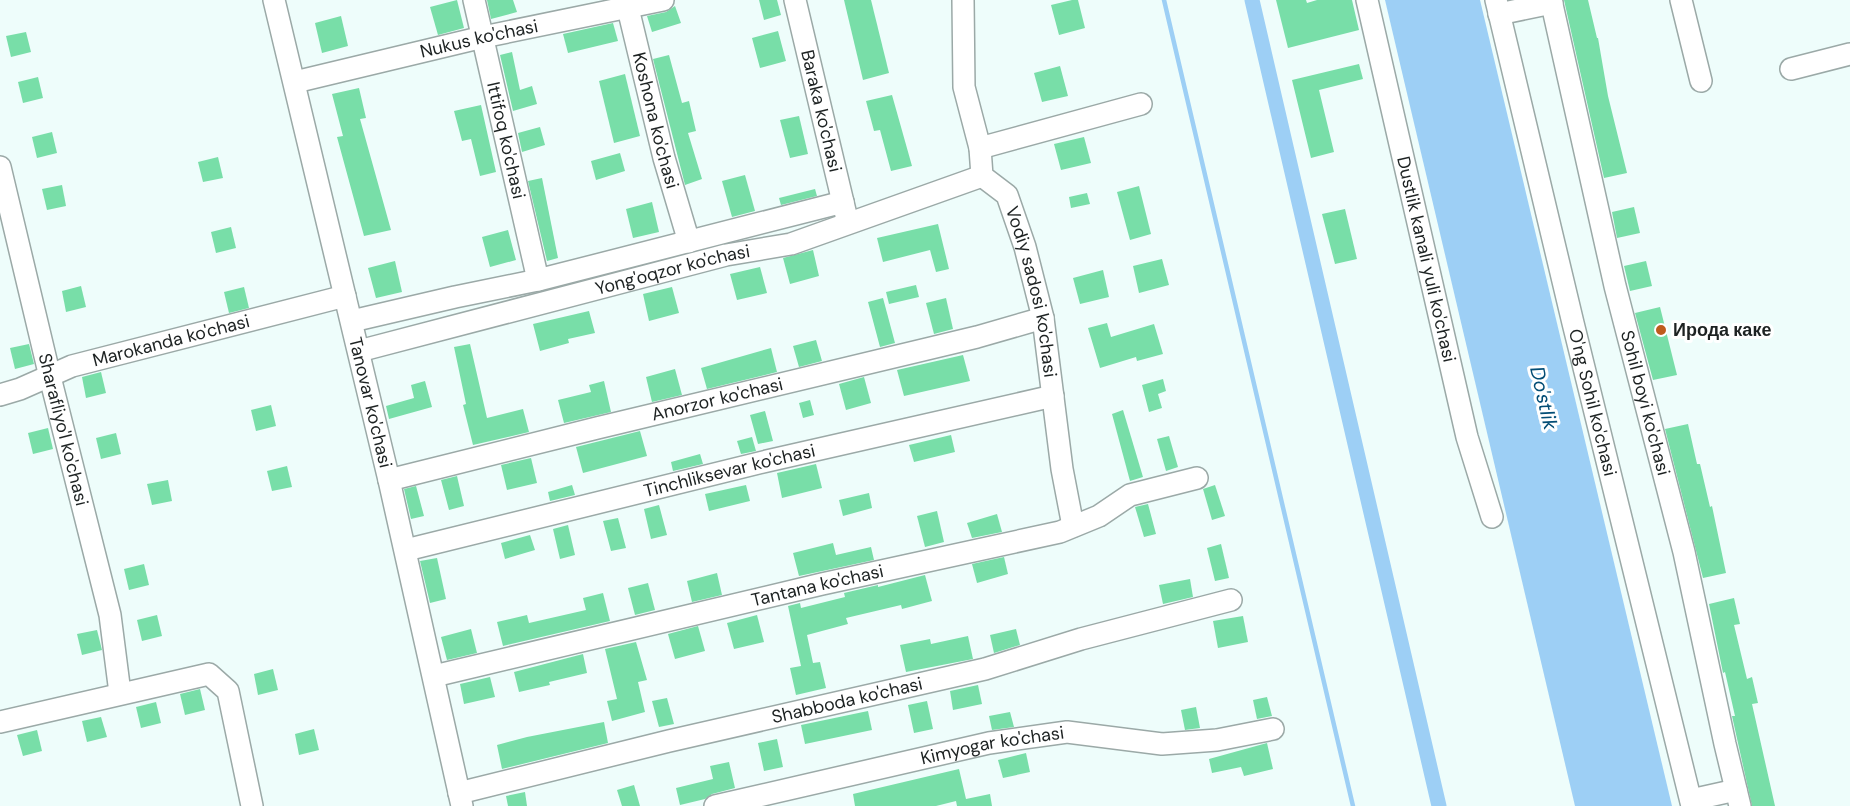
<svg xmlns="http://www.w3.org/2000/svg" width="1850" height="806" font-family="'DM Sans',sans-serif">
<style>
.water{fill:#9dcff5}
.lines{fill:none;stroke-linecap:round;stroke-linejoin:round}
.stream{stroke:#9dcff5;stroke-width:4.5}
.canal{stroke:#9dcff5;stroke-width:15}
.building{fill:#78dea8}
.minor-casing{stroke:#9ba9a7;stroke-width:24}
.minor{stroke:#fff;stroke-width:21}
.poi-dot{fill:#be5c1d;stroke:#fff;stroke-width:2}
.labels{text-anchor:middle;stroke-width:6;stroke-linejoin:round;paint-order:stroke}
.street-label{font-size:18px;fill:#1d2222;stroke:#fff}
.poi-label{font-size:18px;font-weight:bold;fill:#1d2222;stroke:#fff;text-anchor:start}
.water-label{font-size:20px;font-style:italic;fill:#034d75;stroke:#fff}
</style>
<rect width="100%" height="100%" fill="#eefdfb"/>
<path class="water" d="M1385,0H1480L1672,806H1575Z"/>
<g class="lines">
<path class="stream" d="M1164,0L1353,806"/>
<path class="canal" d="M1252,0L1439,806"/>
</g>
<g class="building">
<path d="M457,0L464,28L438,35L430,7Z"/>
<path d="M487,0H513L517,12L491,19Z"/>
<path d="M759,0H777L781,15L764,20Z"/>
<path d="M844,0H871L889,73L863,80Z"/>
<path d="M1072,0H1078L1085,28L1059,35L1051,5Z"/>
<path d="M1276,0H1306L1307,3L1317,0H1352L1359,30L1288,48Z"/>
<path d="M1564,0H1588L1597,38H1598L1608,96L1627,173L1604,178Z"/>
<path d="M675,6L681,23L652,32L647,16L666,12Z"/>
<path d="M341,16L348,46L322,53L315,23Z"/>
<path d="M613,23L618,41L568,53L563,34Z"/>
<path d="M778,31L786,61L760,68L752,38Z"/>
<path d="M26,32L31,52L11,57L6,36Z"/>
<path d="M512,52L520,90L532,86L537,104L513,111L500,55Z"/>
<path d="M669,55L682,103L689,101L696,131L688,133L702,179L685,185L653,59Z"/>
<path d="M1359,64L1363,79L1319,90L1334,152L1311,158L1292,80Z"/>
<path d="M1060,66L1068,96L1042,102L1034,73Z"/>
<path d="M625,74L640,136L614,143L599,81Z"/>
<path d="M38,77L43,98L23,103L18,82Z"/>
<path d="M359,88L366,118L360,119L391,230L364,236L337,137L343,136L332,94Z"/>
<path d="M892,95L912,166L891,171L880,130L874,131L866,101Z"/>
<path d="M481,105L496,172L480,176L471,139L462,141L454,111Z"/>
<path d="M799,116L808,154L790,158L780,120Z"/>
<path d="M540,127L545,145L522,152L518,133Z"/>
<path d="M52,132L57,153L37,158L32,137Z"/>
<path d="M1084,137L1091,163L1061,170L1054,144Z"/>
<path d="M620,153L625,171L596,180L591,161Z"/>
<path d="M218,157L223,178L203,182L198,162Z"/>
<path d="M745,175L755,211L732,217L722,181Z"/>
<path d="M542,178L558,258L547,261L528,181Z"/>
<path d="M62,185L66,206L47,210L42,189Z"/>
<path d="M1139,186L1151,234L1130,240L1117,192Z"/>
<path d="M815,189L817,196L781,205L779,198Z"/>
<path d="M1087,193L1090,204L1071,208L1069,197Z"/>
<path d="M652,202L659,232L633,238L626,209Z"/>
<path d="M1634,207L1640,233L1617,238L1612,212Z"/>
<path d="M1345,209L1357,259L1335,264L1322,214Z"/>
<path d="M938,224L949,269L936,272L930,250L883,262L877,238Z"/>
<path d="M231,227L236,248L216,253L211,232Z"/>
<path d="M508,230L516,260L490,267L482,237Z"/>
<path d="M813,250L819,276L790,284L783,258Z"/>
<path d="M1162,259L1169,285L1139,293L1133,266Z"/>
<path d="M395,261L402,292L376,298L368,268Z"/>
<path d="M1646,261L1652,286L1630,291L1624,266Z"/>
<path d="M760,267L767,293L737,300L730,274Z"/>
<path d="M1103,270L1109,297L1080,304L1073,278Z"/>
<path d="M916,285L919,297L889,304L886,292Z"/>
<path d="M81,286L86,307L66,312L62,291Z"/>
<path d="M244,287L249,308L229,313L224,292Z"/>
<path d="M672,287L679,313L649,321L643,294Z"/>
<path d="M883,298L895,343L880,347L868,302Z"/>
<path d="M946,298L953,329L934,334L926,303Z"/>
<path d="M1660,307L1677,375L1653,380L1635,313Z"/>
<path d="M589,311L595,333L568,339L569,343L540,351L533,324Z"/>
<path d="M1107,323L1111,337L1154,324L1163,354L1137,361L1136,357L1100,368L1088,328Z"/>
<path d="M816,340L822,361L799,367L793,346Z"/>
<path d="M29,344L34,364L15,369L10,348Z"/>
<path d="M470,344L487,418L523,409L529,432L473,445L463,405L466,404L454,347Z"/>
<path d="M771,348L777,372L707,389L701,368Z"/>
<path d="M963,355L970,381L904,396L897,370Z"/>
<path d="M675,369L682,395L652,402L646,377Z"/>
<path d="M101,372L106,393L86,398L82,377Z"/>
<path d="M864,377L871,403L846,410L839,384Z"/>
<path d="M1163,379L1166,391L1158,394L1162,408L1149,412L1142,385Z"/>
<path d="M425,381L432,407L389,419L386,406L414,398L411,385Z"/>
<path d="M604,381L611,412L564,423L558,400L591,392L589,385Z"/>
<path d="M810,400L814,415L803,418L799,403Z"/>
<path d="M271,405L276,426L256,431L251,410Z"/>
<path d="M1123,410L1143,477L1130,481L1112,414Z"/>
<path d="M765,411L773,441L758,444L750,415Z"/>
<path d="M1688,424L1697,464H1700L1710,507L1712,506L1726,573L1703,578L1665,429Z"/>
<path d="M48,428L53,449L33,454L28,433Z"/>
<path d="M640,431L647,456L583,473L576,447Z"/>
<path d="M116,433L121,454L101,459L96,438Z"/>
<path d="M951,435L955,452L914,462L909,445Z"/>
<path d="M1169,436L1178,467L1166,471L1157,439Z"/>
<path d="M752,437L756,451L741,454L737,441Z"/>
<path d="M700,454L703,464L673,471L671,462Z"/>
<path d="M531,458L537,483L507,490L501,465Z"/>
<path d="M816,464L822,488L782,498L777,473Z"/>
<path d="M287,466L292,487L272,491L267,471Z"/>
<path d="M457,476L464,506L449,510L441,480Z"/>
<path d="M168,480L172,501L152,505L147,484Z"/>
<path d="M572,485L575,495L550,501L548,492Z"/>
<path d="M746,485L750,501L709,511L705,494Z"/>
<path d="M1215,485L1225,516L1212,520L1203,489Z"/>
<path d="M416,486L424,516L411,519L404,489Z"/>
<path d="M869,493L872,508L843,516L839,500Z"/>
<path d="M1148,504L1156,534L1144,537L1135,507Z"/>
<path d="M659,505L667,535L651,539L644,509Z"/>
<path d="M937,511L944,542L925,547L917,516Z"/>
<path d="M997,514L1002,532L972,538L967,523Z"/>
<path d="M618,518L626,548L611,551L603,521Z"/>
<path d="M568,525L575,555L560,559L553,529Z"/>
<path d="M530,535L535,550L505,559L501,543Z"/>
<path d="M833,543L836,555L871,547L874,560L799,576L793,553Z"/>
<path d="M1221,544L1229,578L1215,581L1207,548Z"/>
<path d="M1004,557L1008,574L977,583L972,564Z"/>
<path d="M437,558L446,599L430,603L420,561Z"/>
<path d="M144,564L149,585L129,590L124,569Z"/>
<path d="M717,573L722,595L692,602L687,581Z"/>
<path d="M925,575L932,601L902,609L901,605L846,618L848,624L807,635L813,663L820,662L826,688L796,695L790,668L801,666L788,606L800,603L801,608L845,597L844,593L878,585V587Z"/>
<path d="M1190,579L1193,597L1163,604L1159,585Z"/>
<path d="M648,583L655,610L635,615L628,588Z"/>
<path d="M603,593L610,621L503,646L497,622L527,615L529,623L586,610L583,598Z"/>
<path d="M1734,598L1740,624L1734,625L1747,679L1752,677L1758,703L1752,704L1775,806H1752L1732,716H1735L1725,672L1723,673L1709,604Z"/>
<path d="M157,615L162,636L142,641L137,620Z"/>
<path d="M757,615L764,642L734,649L727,623Z"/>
<path d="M1243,616L1248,642L1218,648L1213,621Z"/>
<path d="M698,626L705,651L675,659L668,634Z"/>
<path d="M471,629L477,653L447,660L441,637Z"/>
<path d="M1016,629L1020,645L994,653L990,635Z"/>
<path d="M97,630L102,650L82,655L77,634Z"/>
<path d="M968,636L973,659L906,672L900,645L930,639L931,644Z"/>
<path d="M636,642L647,680L638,682L645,712L612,721L607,701L617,699L605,649Z"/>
<path d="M583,654L587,673L549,682L550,685L519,692L514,672Z"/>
<path d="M273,669L278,690L258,695L254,674Z"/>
<path d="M490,677L495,697L464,704L460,684Z"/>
<path d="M978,685L982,704L953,710L950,691Z"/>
<path d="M200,689L205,710L185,715L180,694Z"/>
<path d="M1267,697L1272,716L1257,719L1253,700Z"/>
<path d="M667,698L674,724L659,727L652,701Z"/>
<path d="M927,701L933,729L914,733L908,705Z"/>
<path d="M156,702L161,723L141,728L136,707Z"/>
<path d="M1196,707L1200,728L1185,730L1181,710Z"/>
<path d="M868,711L872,730L805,744L801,725Z"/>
<path d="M1010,712L1014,727L992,730L989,716Z"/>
<path d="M101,717L107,737L87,742L82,721Z"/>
<path d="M604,722L608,743L502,769L497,745L527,737Z"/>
<path d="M314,729L319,750L299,755L295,734Z"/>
<path d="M37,730L42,751L23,756L17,735Z"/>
<path d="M777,739L783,767L764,771L758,743Z"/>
<path d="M1267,743L1273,769L1244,776L1241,767L1212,773L1209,759Z"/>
<path d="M1026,753L1030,772L1003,778L998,760Z"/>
<path d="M729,762L735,788L712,794L705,799L680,805L676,788L713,779L710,766Z"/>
<path d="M959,769L966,799L990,794L992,806H957L956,801L936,806H855L853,794Z"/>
<path d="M634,785L640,806H622L617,790Z"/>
<path d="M525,792L527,806H508L506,796Z"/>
</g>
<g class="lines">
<g class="minor-casing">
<g id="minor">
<path id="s1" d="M274,0L389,480L462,806"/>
<path id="s2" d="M474,0L538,280"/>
<path id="s3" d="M626,0L664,158L689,242"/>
<path id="s4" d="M795,0L846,215"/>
<path id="s5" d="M963,0L964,87L980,148L982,176L1007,195L1025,247L1043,318L1062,469L1073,526"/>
<path id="s6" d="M1367,0L1467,437L1492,517"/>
<path id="s7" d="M1496,0L1573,323L1692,806"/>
<path id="s8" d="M1551,0L1615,286L1684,552L1725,744L1740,806"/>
<path d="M1681,0L1701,81"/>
<path d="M1499,14L1552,3"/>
<path d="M1791,69L1850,54"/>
<path id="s9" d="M295,82L483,37L663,0"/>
<path d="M980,148L1141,104"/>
<path id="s10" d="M0,167L50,377L110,615L120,693"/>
<path d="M352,321L455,297L538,280L843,202"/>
<path id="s11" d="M359,351L726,255L791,244L982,176"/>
<path id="s12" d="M0,395L20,389L72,366L345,296"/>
<path id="s13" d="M389,480L597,428L977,337L1043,318"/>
<path id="s14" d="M406,550L767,461L1053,396"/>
<path id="s15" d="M434,676L822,584L1060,532L1099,516L1130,495L1197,478"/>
<path d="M0,722L209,674L228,691L252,806"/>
<path id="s16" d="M459,793L669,741L985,669L1081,639L1231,600"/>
<path d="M1691,800L1736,790"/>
<path id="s17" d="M715,806L989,743L1067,732L1162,744L1217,740L1273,729"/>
</g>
</g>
<use href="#minor" class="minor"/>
</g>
<circle class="poi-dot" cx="1661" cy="330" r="6"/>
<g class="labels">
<g class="street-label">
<text dy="6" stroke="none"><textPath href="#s9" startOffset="189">Nukus ko'chasi</textPath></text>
<text dy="6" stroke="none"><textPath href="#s4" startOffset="114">Baraka ko'chasi</textPath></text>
<text dy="6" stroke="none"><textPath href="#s3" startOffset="124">Koshona ko'chasi</textPath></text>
<text dy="6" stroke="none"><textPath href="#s2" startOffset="144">Ittifoq ko'chasi</textPath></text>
<text dy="6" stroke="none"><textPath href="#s6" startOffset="266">Dustlik kanali yuli ko'chasi</textPath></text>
<text dy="6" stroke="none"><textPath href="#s11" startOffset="324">Yong'oqzor ko'chasi</textPath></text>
<text dy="6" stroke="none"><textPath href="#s5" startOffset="310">Vodiy sadosi ko'chasi</textPath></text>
<text dy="6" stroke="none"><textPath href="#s12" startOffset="180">Marokanda ko'chasi</textPath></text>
<text dy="6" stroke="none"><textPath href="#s13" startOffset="338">Anorzor ko'chasi</textPath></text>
<text dy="6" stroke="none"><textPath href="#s1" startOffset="414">Tanovar ko'chasi</textPath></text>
<text dy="6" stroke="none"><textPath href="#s7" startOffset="414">O'ng Sohil ko'chasi</textPath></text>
<text dy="6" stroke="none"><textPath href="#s8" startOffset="414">Sohil boyi ko'chasi</textPath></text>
<text dy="6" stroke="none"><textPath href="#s10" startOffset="270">Sharafliyo'l ko'chasi</textPath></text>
<text dy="6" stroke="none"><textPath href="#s14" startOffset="333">Tinchliksevar ko'chasi</textPath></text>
<text dy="6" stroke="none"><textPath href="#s15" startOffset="394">Tantana ko'chasi</textPath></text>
<text dy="6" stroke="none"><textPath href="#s16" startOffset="399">Shabboda ko'chasi</textPath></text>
<text dy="6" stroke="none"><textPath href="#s17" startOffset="284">Kimyogar ko'chasi</textPath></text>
</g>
<g class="poi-label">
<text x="1673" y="336">Ирода каке</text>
</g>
<g class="water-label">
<text transform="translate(1544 398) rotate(77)" y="7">Do'stlik</text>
</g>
</g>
</svg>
